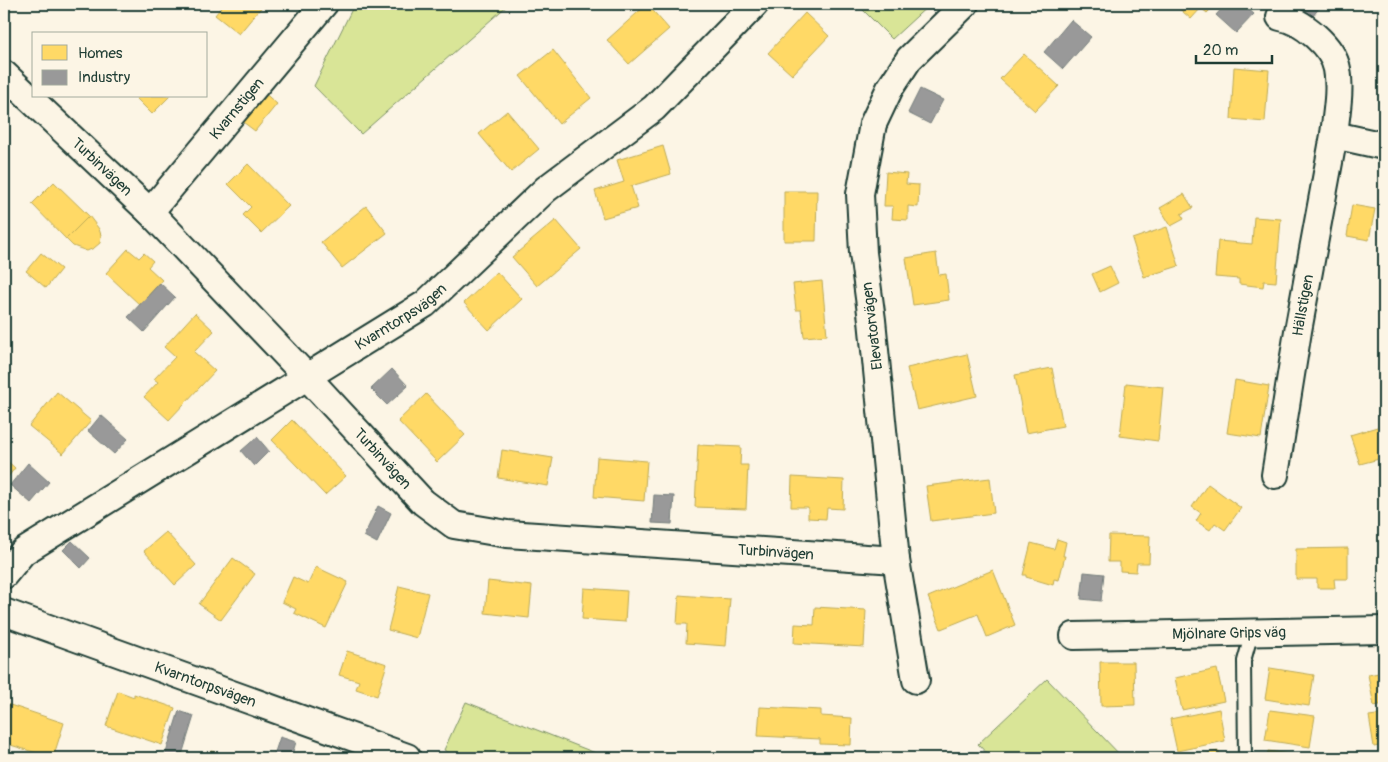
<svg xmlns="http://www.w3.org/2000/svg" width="1388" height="762" font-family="Pangolin,sans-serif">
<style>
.green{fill:#d9e597;stroke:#7c9166}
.homes{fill:#ffd966;stroke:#bcaa57}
.industry{fill:#999;stroke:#747d7b}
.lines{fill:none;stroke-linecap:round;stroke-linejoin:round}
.lane-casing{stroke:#1f3d34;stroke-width:16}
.street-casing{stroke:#1f3d34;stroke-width:30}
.lane{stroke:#fcf5e5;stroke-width:12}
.street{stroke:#fcf5e5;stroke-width:26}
.labels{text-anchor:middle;stroke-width:5;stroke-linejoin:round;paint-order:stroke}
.street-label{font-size:15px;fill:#1f3d34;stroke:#fcf5e5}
</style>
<rect width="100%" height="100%" fill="#fcf5e5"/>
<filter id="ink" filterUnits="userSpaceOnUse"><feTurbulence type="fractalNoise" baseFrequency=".02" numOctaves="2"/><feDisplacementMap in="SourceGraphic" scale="10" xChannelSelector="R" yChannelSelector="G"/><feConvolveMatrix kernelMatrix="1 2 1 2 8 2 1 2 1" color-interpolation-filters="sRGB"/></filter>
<g filter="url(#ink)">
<g class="green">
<path d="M357,4H509L361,134L314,86L353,7Z"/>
<path d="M857,4H930L892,39Z"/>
<path d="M1047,679L1123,758H991L978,744Z"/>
<path d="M466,702L608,758H457L444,750Z"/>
</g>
<g class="homes">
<path d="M224,4H264L239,34L215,15Z"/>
<path d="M647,4L669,29L629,64L607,40Z"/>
<path d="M1174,4H1216L1207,13L1201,8L1191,19Z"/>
<path d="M805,13L829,36L792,75L768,53Z"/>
<path d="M553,50L591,98L559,124L520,76Z"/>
<path d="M1024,54L1059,86L1035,111L1000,79Z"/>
<path d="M1234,67L1269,70L1265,122L1231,119Z"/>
<path d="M262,91L277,104L255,131L239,119Z"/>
<path d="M138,96H170L152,114L136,98Z"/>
<path d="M507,111L539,149L511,172L479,134Z"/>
<path d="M663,146L671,174L631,186L638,208L603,218L595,191L624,182L617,160Z"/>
<path d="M248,164L289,206L261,233L243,215L251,207L228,184Z"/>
<path d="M886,172L907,174L906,184L919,185L918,207L908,206V220L892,219L893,206H884Z"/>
<path d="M54,182L89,216L66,239L32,204Z"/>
<path d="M784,191H817L816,241H784Z"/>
<path d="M1184,194L1193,208L1181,214L1184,219L1171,226L1160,208Z"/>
<path d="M1352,205L1375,209L1369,240L1347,236Z"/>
<path d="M366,206L387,233L342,268L321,242Z"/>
<path d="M89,216L99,229L101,235L100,243L94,248L87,251L73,246L66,239Z"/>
<path d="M1254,217L1281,219L1276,282L1264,281L1263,287L1239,284V279L1215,277L1218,241L1252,244Z"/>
<path d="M556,220L581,249L537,286L512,257Z"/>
<path d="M1167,227L1179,266L1144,277L1132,239Z"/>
<path d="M128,249L139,258L144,253L153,261L148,267L162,280L140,305L106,273Z"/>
<path d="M41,253L61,269L46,288L26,271Z"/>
<path d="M936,253L939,275L946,274L949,300L913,305L906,258Z"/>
<path d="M1110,266L1118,283L1100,292L1092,274Z"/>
<path d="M497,272L522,299L489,330L464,303Z"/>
<path d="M822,281L827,335L804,337L801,310H796L793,284Z"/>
<path d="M195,313L214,331L194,352L215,371L169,420L144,397L158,382L154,379L175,357L164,347Z"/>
<path d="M967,354L977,396L917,410L907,368Z"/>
<path d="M1052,368L1063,426L1026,433L1015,375Z"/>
<path d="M1235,380L1269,386L1261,438L1227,433Z"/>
<path d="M1126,383L1163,387L1158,441L1120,436Z"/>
<path d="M57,392L91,421L63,454L29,426Z"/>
<path d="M426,394L465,435L437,462L398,421Z"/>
<path d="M292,420L346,476L325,495L272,440Z"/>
<path d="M1384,425V466L1381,467L1379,459L1360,464L1350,435Z"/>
<path d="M698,445L741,447L740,465H748L746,509L695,507Z"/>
<path d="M502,450L553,458L548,486L498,478Z"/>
<path d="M597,457L647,461L644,501L594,497Z"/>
<path d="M4,458L15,468L4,482Z"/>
<path d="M792,477L844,480L843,509L827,508L826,519L808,518V507H791Z"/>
<path d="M990,478L994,513L931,521L926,486Z"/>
<path d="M1208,484L1241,508L1225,530L1215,523L1210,530L1196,521L1201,513L1192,507Z"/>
<path d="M166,532L196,565L175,585L144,551Z"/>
<path d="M1109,535L1150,536L1149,563H1137L1136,572L1120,571V562H1108Z"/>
<path d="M1057,539L1066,542L1063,556H1065L1059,580L1054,579L1053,585L1026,577V575H1023L1031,543L1054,549Z"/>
<path d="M1348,548V579H1334L1335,588H1317V579H1296V549Z"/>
<path d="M233,558L255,574L221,620L199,604Z"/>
<path d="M316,567L348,582L326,628L294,613L296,609L282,602L293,577L308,584Z"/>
<path d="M993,570L1015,625L987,637L978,614L941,629L928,597Z"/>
<path d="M488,581L532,586L529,618L485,613Z"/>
<path d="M399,586L428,593L417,638L388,630Z"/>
<path d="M584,588L627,591L625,622L582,619Z"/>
<path d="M679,595L730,599L726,646L686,643L687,624H677Z"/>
<path d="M815,607L866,610L864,647L794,643L795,624L814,625Z"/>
<path d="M347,651L387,664L377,696L356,689L359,681L339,675Z"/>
<path d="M1100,662H1134L1135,705L1101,706Z"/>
<path d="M1270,668L1314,675L1309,706L1265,699Z"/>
<path d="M1217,669L1224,701L1182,710L1175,678Z"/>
<path d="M1384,672V704L1374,706L1368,675Z"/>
<path d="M118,691L134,697V694L175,708L162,745L106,726Z"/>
<path d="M4,703L64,723L53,758L4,743Z"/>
<path d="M760,707L821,710V716L852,718L851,745L820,744V739L758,736Z"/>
<path d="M1219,709L1225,741L1177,751L1170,719Z"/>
<path d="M1270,710L1315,716L1310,747L1265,740Z"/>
<path d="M1384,714V745L1374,747L1369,716Z"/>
<path d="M211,751L233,758H209Z"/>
<path d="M1219,751L1221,758H1180Z"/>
<path d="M1268,751L1313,757V758H1267Z"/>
</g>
<g class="industry">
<path d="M1226,4H1242L1254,14L1236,33L1216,15Z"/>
<path d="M1296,4H1322L1313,16Z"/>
<path d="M1071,20L1091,37L1063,69L1044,52Z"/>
<path d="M920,89L943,100L930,124L908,113Z"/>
<path d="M160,283L175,297L144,332L128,317Z"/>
<path d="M392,369L408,386L387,405L371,389Z"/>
<path d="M101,415L128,439L114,454L88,431Z"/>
<path d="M257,437L269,451L254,466L241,451Z"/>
<path d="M28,463L49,482L31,503L10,485Z"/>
<path d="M654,495L674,496L672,524L652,523Z"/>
<path d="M378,506L391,513L377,543L364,536Z"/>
<path d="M72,541L90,558L81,568L63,550Z"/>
<path d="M1084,572L1104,574L1101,601L1081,599Z"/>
<path d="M179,711L194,716L181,758H173L165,756Z"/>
<path d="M280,737L296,742L291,758H273Z"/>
</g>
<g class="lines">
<g class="lane-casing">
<path id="lane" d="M1245,758L1244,661L1252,632"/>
</g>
<g class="street-casing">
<g id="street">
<path d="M1280,17C1302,20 1333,47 1337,69C1341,91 1336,114 1334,135"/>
<path id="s1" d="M4,74L150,212L308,378L423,502L454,525L507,534L896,560"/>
<path id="s2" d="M150,212L324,4"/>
<path id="s3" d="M1275,475L1298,331L1334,135L1384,146"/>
<path id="s4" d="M4,575L23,552L425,304L546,189L654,108L755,4"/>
<path id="s5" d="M4,612L407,757"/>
<path id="s6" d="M1074,636L1384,630"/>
<path d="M916,680L896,560L872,320L863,253L860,194L873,124L890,88L909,59L965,4"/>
</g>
</g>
<use href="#lane" class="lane"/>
<use href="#street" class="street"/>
</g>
</g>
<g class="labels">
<g class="street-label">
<text dy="5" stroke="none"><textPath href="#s2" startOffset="135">Kvarnstigen</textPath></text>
<text dy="5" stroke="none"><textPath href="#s1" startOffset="135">Turbinvägen</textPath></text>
<text dy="5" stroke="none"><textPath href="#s3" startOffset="172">Hällstigen</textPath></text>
<text dy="5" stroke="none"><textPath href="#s4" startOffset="475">Kvarntorpsvägen</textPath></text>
<text transform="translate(872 326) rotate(-97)" y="5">Elevatorvägen</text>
<text dy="5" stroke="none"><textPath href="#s1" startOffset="540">Turbinvägen</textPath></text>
<text dy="5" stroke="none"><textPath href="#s1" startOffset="961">Turbinvägen</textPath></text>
<text dy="5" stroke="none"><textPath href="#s6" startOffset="155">Mjölnare Grips väg</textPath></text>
<text dy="5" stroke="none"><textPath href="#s5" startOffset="214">Kvarntorpsvägen</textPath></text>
</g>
</g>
<rect width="1388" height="762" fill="none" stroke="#fcf5e5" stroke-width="20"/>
<rect x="10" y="10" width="1368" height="742" fill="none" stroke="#1f3d34" stroke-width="2" filter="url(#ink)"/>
<rect x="32" y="32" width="175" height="65" fill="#fcf5e5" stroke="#a4ab9e"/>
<rect x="42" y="45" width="25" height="15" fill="#ffd966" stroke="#a4ab9e"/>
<text x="78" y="58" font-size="15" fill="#1f3d34">Homes</text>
<rect x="42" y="70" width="25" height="15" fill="#999999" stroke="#a4ab9e"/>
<text x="78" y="82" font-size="15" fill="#1f3d34">Industry</text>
<path d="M1196 55v8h76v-8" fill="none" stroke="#1f3d34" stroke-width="2.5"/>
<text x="1203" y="55" font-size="15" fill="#1f3d34" stroke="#fcf5e5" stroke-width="4" paint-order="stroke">20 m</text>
</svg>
